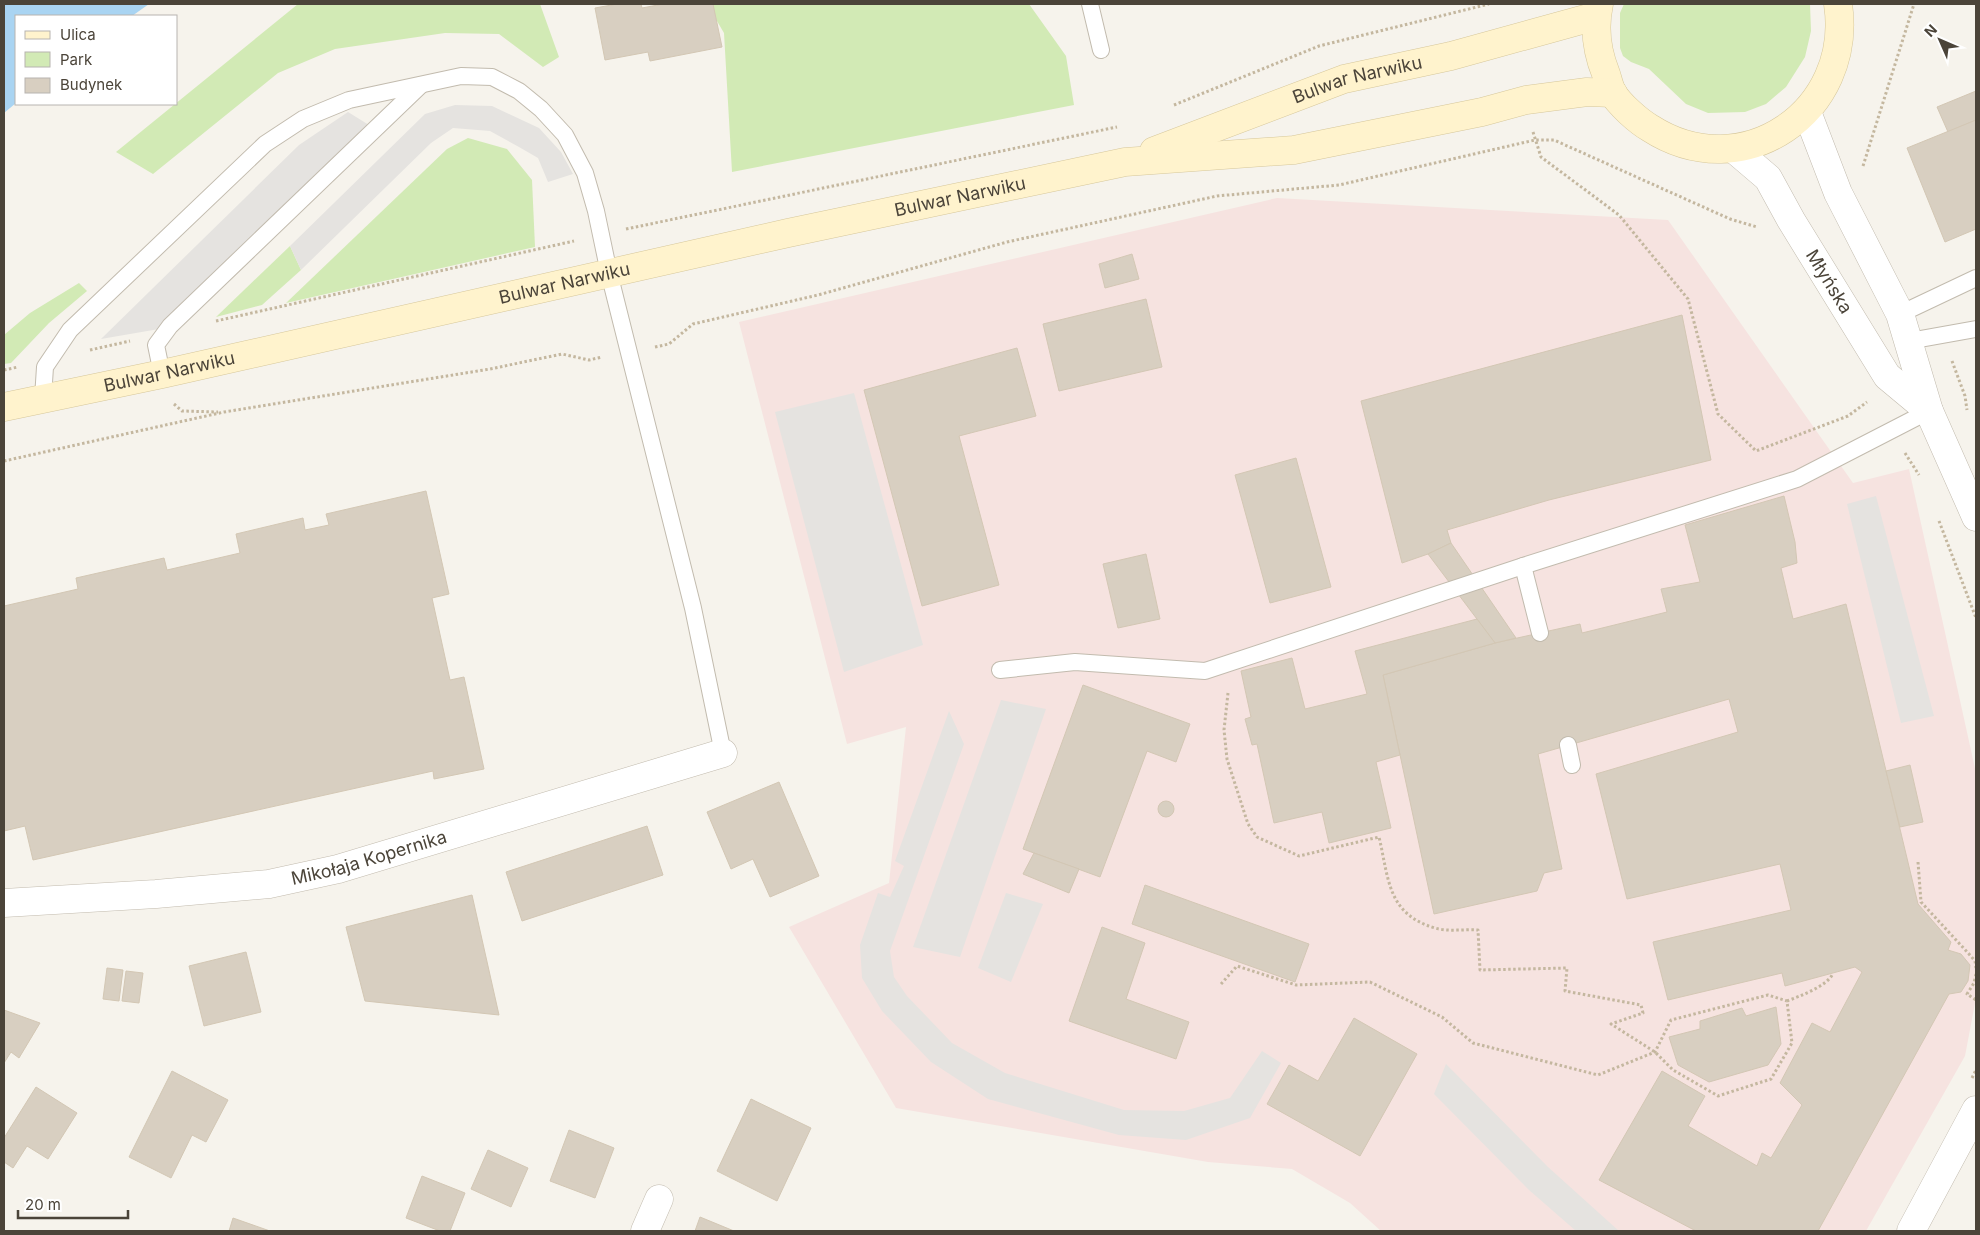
<svg xmlns="http://www.w3.org/2000/svg" width="1980" height="1235" font-family="Inter,sans-serif">
<style>
.medical{fill:#f6e3e0}
.green{fill:#d2eab5}
.parking{fill:#e5e3e0}
.water{fill:#a9d4f2}
.building{fill:#d8cfc1;stroke:#d3c7b4}
.lines{fill:none;stroke-linecap:round;stroke-linejoin:round}
.service-casing{stroke:#c2bbae;stroke-width:18}
.minor-casing{stroke:#c2bbae;stroke-width:29}
.tertiary-casing{stroke:#c2bbae;stroke-width:29}
.secondary-casing{stroke:#d6c79b;stroke-width:29}
.path{stroke:#c4b79f;stroke-width:3;stroke-dasharray:2.5 2.5;stroke-linecap:butt}
.service{stroke:#fff;stroke-width:16}
.minor{stroke:#fff;stroke-width:28}
.tertiary{stroke:#fff;stroke-width:28}
.secondary{stroke:#fff3cd;stroke-width:28}
.labels{text-anchor:middle;stroke-width:4.5;stroke-linejoin:round;paint-order:stroke}
.street-label{font-size:18px;fill:#4b4439;stroke:#fff}
</style>
<rect width="100%" height="100%" fill="#f6f3ec"/>
<path class="medical" d="M1277,198L1668,220L1853,483L1909,469L1976,773V998L1965,1056L1866,1231H1381L1350,1203L1292,1169L1208,1162L896,1108L789,927L889,883L906,727L847,744L739,322Z"/>
<g class="green">
<path d="M298,4H540L559,57L543,67L499,34L445,33L335,49L278,73L153,174L116,152Z"/>
<path d="M707,4H1029L1066,56L1074,105L732,172L724,33Z"/>
<path d="M1624,4H1810L1811,31L1805,57L1786,87L1766,104L1745,112L1708,113L1686,104L1649,69L1631,62L1623,56L1620,48V13Z"/>
<path d="M468,138L507,149L532,180L535,247L286,303L447,149Z"/>
<path d="M290,246L301,270L262,305L216,317Z"/>
<path d="M79,283L87,291L49,323L11,363L4,364V335L30,313Z"/>
</g>
<g class="parking">
<path d="M455,105L492,106L539,128L561,152L573,174L548,182L538,158L519,147L490,131L453,128L431,143L301,270L290,246L425,114Z"/>
<path d="M348,112L369,125L159,329L101,339L299,145Z"/>
<path d="M854,393L923,645L844,672L775,412Z"/>
<path d="M1876,496L1934,716L1901,723L1847,504Z"/>
<path d="M1001,700L1046,709L960,957L913,947Z"/>
<path d="M949,711L964,744L890,951L894,977L907,996L952,1043L1005,1073L1124,1110L1184,1111L1230,1098L1262,1051L1281,1063L1250,1118L1186,1140L1119,1135L988,1099L931,1062L882,1011L862,978L860,945L878,893L890,897L904,866L895,861Z"/>
<path d="M1006,893L1043,904L1011,982L978,968Z"/>
<path d="M1446,1064L1548,1167L1619,1231H1576L1529,1190L1434,1094Z"/>
</g>
<path class="water" d="M4,4H149L132,16H16V103L4,113Z"/>
<g class="building">
<path d="M617,4H641L642,8L663,4H713L722,47L650,61L648,52L605,60L595,8Z"/>
<path d="M1976,91V120L1948,132L1937,107Z"/>
<path d="M1976,120V229L1945,242L1907,148Z"/>
<path d="M1132,254L1139,279L1105,288L1099,264Z"/>
<path d="M1146,299L1162,367L1059,391L1043,324Z"/>
<path d="M1682,315L1711,460L1549,500L1447,530L1451,543L1428,554L1402,563L1361,401Z"/>
<path d="M1017,348L1036,416L959,436L999,585L922,606L864,390Z"/>
<path d="M1296,458L1331,587L1270,603L1235,475Z"/>
<path d="M426,491L449,594L432,598L450,680L464,677L484,769L434,779L433,771L33,860L25,826L4,831V606L78,589L76,578L164,558L167,570L240,553L236,534L303,518L305,530L329,525L326,514Z"/>
<path d="M1784,496L1795,542L1797,563L1781,568L1793,619L1846,604L1918,904L1951,942L1948,950L1961,954L1970,965L1968,981L1961,992L1949,994L1818,1231H1696L1599,1180L1662,1071L1705,1096L1688,1126L1757,1166L1762,1153L1771,1158L1802,1105L1780,1083L1812,1023L1830,1032L1862,972L1855,967L1785,986L1782,973L1668,1000L1653,942L1791,910L1780,864L1627,899L1596,774L1738,732L1729,699L1538,754L1562,869L1544,873L1537,891L1434,914L1383,675L1495,643L1580,624L1582,633L1667,612L1661,589L1700,582L1685,525Z"/>
<path d="M1451,543L1516,638L1495,643L1428,554Z"/>
<path d="M1146,554L1160,619L1118,628L1103,564Z"/>
<path d="M1477,619L1495,643L1383,675L1400,755L1376,762L1391,828L1329,843L1322,812L1274,823L1257,744L1252,745L1245,719L1251,717L1241,671L1292,658L1305,709L1367,694L1355,651Z"/>
<path d="M1083,685L1190,724L1176,762L1147,751L1100,877L1023,849Z"/>
<path d="M1910,765L1923,822L1900,827L1886,771Z"/>
<path d="M779,782L819,876L770,897L753,859L731,869L707,812Z"/>
<circle cx="1166" cy="809" r="8"/>
<path d="M647,826L663,875L522,921L506,872Z"/>
<path d="M1034,853L1079,869L1069,893L1023,874Z"/>
<path d="M1145,885L1309,944L1295,982L1132,924Z"/>
<path d="M472,895L499,1015L365,1001L346,927Z"/>
<path d="M1102,927L1145,943L1126,999L1189,1022L1176,1059L1069,1021Z"/>
<path d="M246,952L261,1012L204,1026L189,966Z"/>
<path d="M107,968L123,970L119,1001L103,999Z"/>
<path d="M126,971L143,973L139,1003L122,1001Z"/>
<path d="M1776,1007L1781,1044L1768,1065L1709,1082L1678,1065L1669,1037L1700,1029V1021L1742,1008L1746,1016Z"/>
<path d="M4,1010L40,1023L19,1058L11,1052L4,1063Z"/>
<path d="M1354,1018L1417,1054L1360,1156L1267,1104L1289,1065L1318,1081Z"/>
<path d="M172,1071L228,1100L206,1142L192,1135L171,1178L129,1157Z"/>
<path d="M36,1087L77,1113L48,1159L27,1146L13,1168L4,1162V1138Z"/>
<path d="M751,1099L811,1128L777,1201L717,1171Z"/>
<path d="M569,1130L614,1148L595,1198L550,1181Z"/>
<path d="M488,1150L528,1168L511,1207L471,1189Z"/>
<path d="M422,1176L465,1193L450,1231H440L406,1218Z"/>
<path d="M700,1217L734,1231H695Z"/>
<path d="M233,1218L270,1231H229Z"/>
</g>
<g class="lines">
<g class="service-casing">
<g id="service">
<path d="M1090,4L1101,50"/>
<path d="M1900,314L1976,278"/>
<path d="M1909,341L1976,329"/>
<path d="M162,374L156,345L170,326L421,85"/>
<path d="M43,398L45,367L70,330L265,144L303,119L349,100L461,76L492,77L519,91L541,109L565,135L585,173L596,211L609,273L693,608L723,753"/>
<path d="M1523,566L1540,633"/>
<path d="M1000,670L1075,662L1205,671L1523,566L1797,479L1929,411"/>
<path d="M1568,745L1572,765"/>
</g>
</g>
<g class="minor-casing">
<g id="minor">
<path id="s1" d="M4,903L156,894L269,884L338,869L723,753"/>
<path d="M645,1231L659,1199"/>
</g>
</g>
<g class="tertiary-casing">
<g id="tertiary">
<path d="M1807,112L1838,193L1900,314L1929,411L1976,517"/>
<path id="s2" d="M1734,149L1768,178L1791,220L1887,376L1929,411"/>
<path d="M1911,1231L1976,1110"/>
</g>
</g>
<g class="secondary-casing">
<g id="secondary">
<path d="M1599,4C1594,27 1597,52 1606,74C1608,80 1609,86 1612,92C1619,104 1638,121 1650,128C1743,188 1854,111 1838,4"/>
<path id="s3" d="M1154,151L1344,79L1451,56L1596,16"/>
<path id="s4" d="M4,407L162,374L788,233L1125,162L1294,150L1482,112L1526,100L1587,92L1613,93"/>
</g>
</g>
<g class="path">
<path d="M1174,105L1319,46L1489,4"/>
<path d="M1533,132L1541,157L1619,215L1688,299L1718,414L1756,451L1848,416L1867,402"/>
<path d="M1863,166L1914,4"/>
<path d="M626,229L1117,127"/>
<path d="M216,321L574,241"/>
<path d="M655,347L669,344L693,324L818,295L1007,242L1217,196L1339,185L1535,140H1554L1730,219L1757,227"/>
<path d="M90,350L130,341"/>
<path d="M1952,361L1965,396L1967,410"/>
<path d="M4,370L18,367"/>
<path d="M174,404L182,411L218,412"/>
<path d="M1905,453L1919,475"/>
<path d="M4,461L224,412L490,369L562,354L589,360L602,357"/>
<path d="M1939,521L1976,618"/>
<path d="M1918,862L1921,902L1969,954L1975,961L1976,968"/>
<path d="M1976,974L1974,983L1967,994L1976,1000"/>
<path d="M1221,984L1237,966L1296,985L1370,982L1442,1017L1473,1043L1598,1075L1655,1052L1671,1020L1768,995L1787,1001L1792,1043L1771,1079L1718,1096L1673,1070L1655,1052L1611,1024L1643,1013L1641,1005L1565,991L1567,968L1480,970L1478,930C1465,929 1448,932 1435,928C1387,914 1389,879 1379,837L1299,856L1257,837L1248,824L1227,759L1224,730L1228,693"/>
<path d="M1787,1001C1800,996 1828,986 1833,973"/>
<path d="M1972,1078L1976,1070"/>
</g>
<use href="#service" class="service"/>
<use href="#minor" class="minor"/>
<use href="#tertiary" class="tertiary"/>
<use href="#secondary" class="secondary"/>
</g>
<g class="labels">
<g class="street-label">
<text dy="6" stroke="none"><textPath href="#s3" startOffset="216">Bulwar Narwiku</textPath></text>
<text dy="6" stroke="none"><textPath href="#s4" startOffset="979">Bulwar Narwiku</textPath></text>
<text dy="6" stroke="none"><textPath href="#s4" startOffset="574">Bulwar Narwiku</textPath></text>
<text dy="6" stroke="none"><textPath href="#s2" startOffset="165">Młyńska</textPath></text>
<text dy="6" stroke="none"><textPath href="#s4" startOffset="169">Bulwar Narwiku</textPath></text>
<text dy="6" stroke="none"><textPath href="#s1" startOffset="369">Mikołaja Kopernika</textPath></text>
</g>
</g>
<rect width="1980" height="1235" fill="none" stroke="#4b4439" stroke-width="10"/>
<rect x="15" y="15" width="162" height="90" fill="#ffffff" stroke="#b7b4b0"/>
<rect x="25" y="31" width="25" height="8" fill="#fff3cd" stroke="#b7b4b0"/>
<text x="60" y="40" font-size="15" fill="#4b4439">Ulica</text>
<rect x="25" y="52" width="25" height="15" fill="#d2eab5" stroke="#b7b4b0"/>
<text x="60" y="65" font-size="15" fill="#4b4439">Park</text>
<rect x="25" y="78" width="25" height="15" fill="#d8cfc1" stroke="#b7b4b0"/>
<text x="60" y="90" font-size="15" fill="#4b4439">Budynek</text>
<g transform="translate(1940 40) rotate(315)" stroke="#ffffff" stroke-width="4" paint-order="stroke">
<path d="M0-4L9 19L0 12L-9 19Z" fill="#4b4439"/>
<text y="-8" font-size="14" font-weight="bold" text-anchor="middle" fill="#4b4439">N</text>
</g>
<path d="M18 1210v8h110v-8" fill="none" stroke="#4b4439" stroke-width="2.5"/>
<text x="25" y="1210" font-size="15" fill="#4b4439" stroke="#ffffff" stroke-width="4" paint-order="stroke">20 m</text>
</svg>
